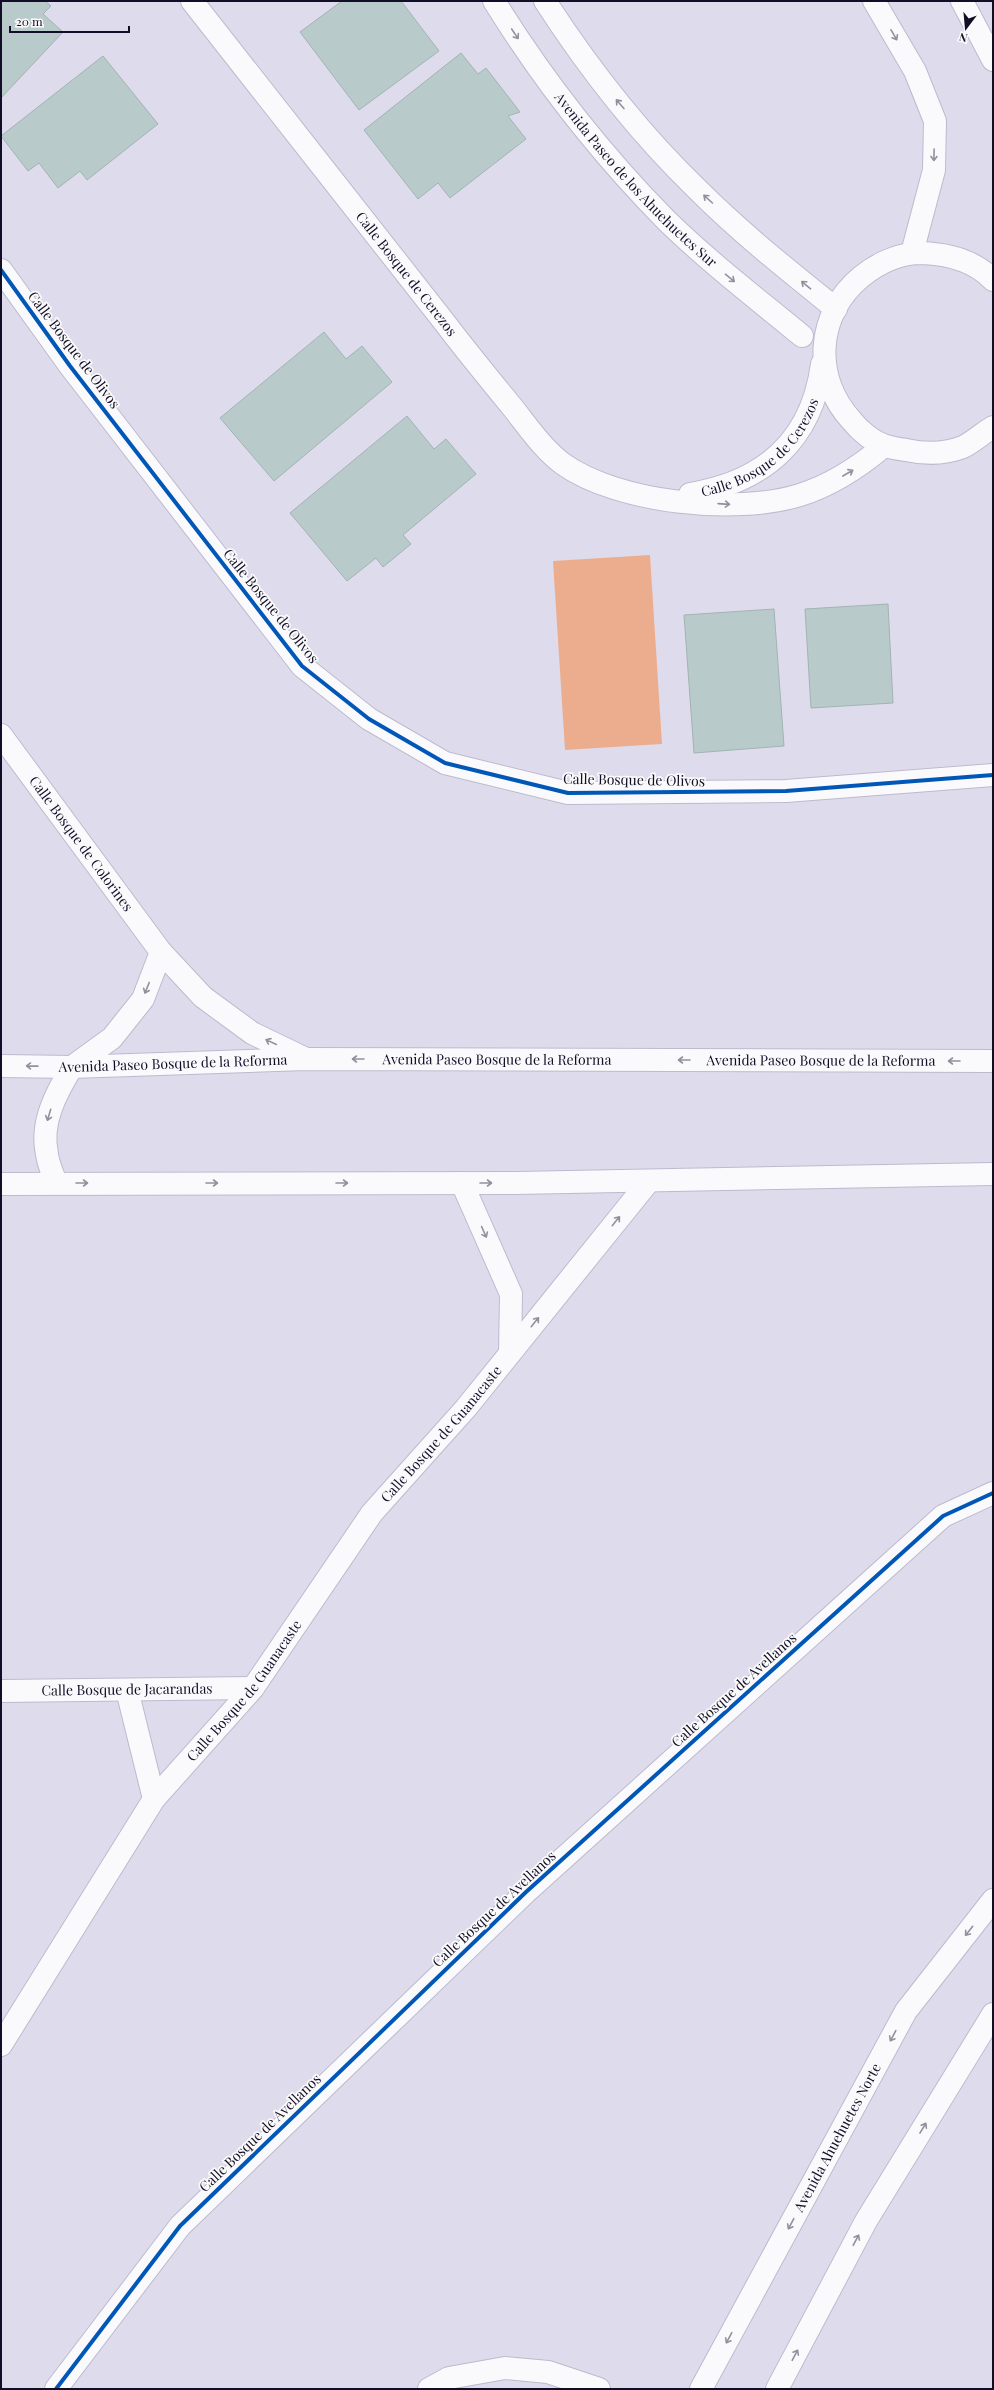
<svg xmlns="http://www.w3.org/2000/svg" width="994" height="2390" font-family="'Playfair Display',serif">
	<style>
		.green { fill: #ecad8e }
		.building { fill: #b9cacb; stroke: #a2b3b4 }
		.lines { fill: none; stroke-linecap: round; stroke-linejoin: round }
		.minor-casing { stroke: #bcbace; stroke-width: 24 }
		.tertiary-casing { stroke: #bcbace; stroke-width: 24 }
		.secondary-casing { stroke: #bcbace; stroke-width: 24 }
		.minor { stroke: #fafafc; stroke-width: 22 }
		.tertiary { stroke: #fafafc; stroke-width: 22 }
		.secondary { stroke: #fafafc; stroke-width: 22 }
		.cycleway-casing { stroke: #fafafa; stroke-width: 6 }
		.cycleway { stroke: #0057b8; stroke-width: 4 }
		.oneway { stroke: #92909c }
		.labels { text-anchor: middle; stroke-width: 3.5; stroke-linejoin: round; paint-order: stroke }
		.street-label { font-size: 14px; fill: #130e27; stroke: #fafafa }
	</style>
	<rect width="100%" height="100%" fill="#dedcec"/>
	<!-- green -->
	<polygon class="green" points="650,555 662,744 565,750 553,561"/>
	<!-- building -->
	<g class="building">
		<polygon points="1,1 45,1 51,6 43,14 63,32 1,98"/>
		<polygon points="342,1 401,1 439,51 359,110 300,32"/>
		<polygon points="461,53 478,74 486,68 520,112 508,116 526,139 450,198 438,183 418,199 364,130"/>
		<polygon points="103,56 158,124 87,180 80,171 58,188 39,163 28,171 1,136"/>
		<polygon points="324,332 346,359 362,346 392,382 274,481 220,418"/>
		<polygon points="407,416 434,449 446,439 476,474 403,535 411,544 383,567 376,558 347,581 290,513"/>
		<polygon points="888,604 893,703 811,708 805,609"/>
		<polygon points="774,609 784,746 694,753 684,615"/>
	</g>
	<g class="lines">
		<defs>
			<g id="minor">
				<path id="s1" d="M192,1C276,108 361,216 445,323C467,352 490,380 513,408C528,427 543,449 563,464C618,503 736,515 800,495C832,485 859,467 884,446"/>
				<polyline points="874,1 915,71 935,121 934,170 912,253"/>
				<polyline points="962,1 993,60"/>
				<polyline points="1,270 70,366 302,666 369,719 445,763 568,793 786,791 993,775"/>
				<path d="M993,280C975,261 947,254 922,253C900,253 878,263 861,277C816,314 812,378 852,421C860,431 873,442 886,446C892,448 899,449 906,450C924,454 945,454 963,447C973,442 983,433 993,427"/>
				<path id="s2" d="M690,494C764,482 812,440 822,364"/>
				<path id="s3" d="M1,735L161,952L203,997L252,1033L306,1059"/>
				<polyline points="72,1067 112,1038 143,999 161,952"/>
				<polyline points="462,1183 511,1294 510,1353"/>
				<polyline points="127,1690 154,1799"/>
				<path id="s4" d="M1,1691L253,1688"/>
				<path id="s5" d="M1,2045L154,1799L253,1688L372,1513L466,1408L649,1181"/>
				<polyline points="56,2389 180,2226 526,1892 943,1516 993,1493"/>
				<polyline points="429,2389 449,2378 505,2368 548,2372 599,2389"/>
			</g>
			<g id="tertiary">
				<path id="s6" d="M494,1C543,80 601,154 666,220C709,262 756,298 802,336"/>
				<path d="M545,1C589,69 640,134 698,190C741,233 789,271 836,309"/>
				<path id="s7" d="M701,2389L906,2011L993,1900"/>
				<polyline points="777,2389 866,2221 993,2014"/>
			</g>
			<g id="secondary">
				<path id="s8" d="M1,1066L72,1067L306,1059L993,1061"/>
				<path d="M56,1183C53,1174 48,1164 47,1154C40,1123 56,1093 72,1067"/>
				<polyline points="1,1184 516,1183 993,1174"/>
			</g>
		</defs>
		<!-- minor casing -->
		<use href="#minor" class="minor-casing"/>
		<!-- tertiary casing -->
		<use href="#tertiary" class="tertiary-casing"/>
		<!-- secondary casing -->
		<use href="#secondary" class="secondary-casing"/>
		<!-- minor -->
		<use href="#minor" class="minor"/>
		<!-- tertiary -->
		<use href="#tertiary" class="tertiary"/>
		<!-- secondary -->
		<use href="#secondary" class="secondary"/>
		<defs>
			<g id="cycleway">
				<polyline points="1,270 70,366 302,666 369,719 445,763 568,793 786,791 993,775"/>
				<polyline points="56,2389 180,2226 526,1892 943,1516 993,1493"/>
			</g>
		</defs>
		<!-- cycleway casing -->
		<use href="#cycleway" class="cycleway-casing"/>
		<!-- cycleway -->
		<use href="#cycleway" class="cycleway"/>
	</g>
	<!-- one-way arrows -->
	<defs><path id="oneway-shaft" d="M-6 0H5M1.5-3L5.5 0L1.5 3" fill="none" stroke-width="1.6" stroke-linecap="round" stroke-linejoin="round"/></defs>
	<g class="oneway">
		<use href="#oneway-shaft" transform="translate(515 34) rotate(56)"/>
		<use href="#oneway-shaft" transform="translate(894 35) rotate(60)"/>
		<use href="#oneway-shaft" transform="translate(620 104) rotate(-131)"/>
		<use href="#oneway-shaft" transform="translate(934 155) rotate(91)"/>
		<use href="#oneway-shaft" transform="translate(708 199) rotate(-138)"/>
		<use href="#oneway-shaft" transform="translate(730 278) rotate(39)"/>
		<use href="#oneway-shaft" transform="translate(806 285) rotate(-140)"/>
		<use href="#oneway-shaft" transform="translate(848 473) rotate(-30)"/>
		<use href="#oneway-shaft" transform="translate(724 504) rotate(4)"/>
		<use href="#oneway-shaft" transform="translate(147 988) rotate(112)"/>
		<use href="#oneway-shaft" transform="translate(271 1042) rotate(-155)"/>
		<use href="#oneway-shaft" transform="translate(358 1059) rotate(-180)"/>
		<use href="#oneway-shaft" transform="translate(684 1060) rotate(-180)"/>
		<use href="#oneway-shaft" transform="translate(954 1061) rotate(-180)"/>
		<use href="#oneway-shaft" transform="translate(32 1066) rotate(-179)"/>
		<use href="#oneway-shaft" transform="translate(49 1115) rotate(107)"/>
		<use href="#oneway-shaft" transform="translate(82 1183)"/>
		<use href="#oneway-shaft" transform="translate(212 1183)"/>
		<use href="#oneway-shaft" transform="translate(342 1183)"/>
		<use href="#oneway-shaft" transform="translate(486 1183)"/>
		<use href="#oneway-shaft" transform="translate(616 1221) rotate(-51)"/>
		<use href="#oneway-shaft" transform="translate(484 1232) rotate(66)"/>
		<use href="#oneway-shaft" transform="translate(535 1322) rotate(-51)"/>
		<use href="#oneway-shaft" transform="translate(969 1931) rotate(128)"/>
		<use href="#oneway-shaft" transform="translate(893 2036) rotate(118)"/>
		<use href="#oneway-shaft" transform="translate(923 2128) rotate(-59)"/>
		<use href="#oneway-shaft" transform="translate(791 2224) rotate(118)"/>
		<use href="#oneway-shaft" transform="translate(856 2240) rotate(-62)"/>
		<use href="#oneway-shaft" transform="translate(729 2338) rotate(118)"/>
		<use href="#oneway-shaft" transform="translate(795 2355) rotate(-62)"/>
	</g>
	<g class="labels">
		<!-- street labels -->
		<g class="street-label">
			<text dy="5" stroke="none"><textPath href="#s6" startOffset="229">Avenida Paseo de los Ahuehuetes Sur</textPath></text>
			<text dy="5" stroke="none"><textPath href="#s1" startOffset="347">Calle Bosque de Cerezos</textPath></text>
			<text transform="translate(74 350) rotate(53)" y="5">Calle Bosque de Olivos</text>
			<text dy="5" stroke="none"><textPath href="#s2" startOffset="88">Calle Bosque de Cerezos</textPath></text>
			<text transform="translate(271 606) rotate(51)" y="5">Calle Bosque de Olivos</text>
			<text transform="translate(634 780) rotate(1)" y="5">Calle Bosque de Olivos</text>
			<text dy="5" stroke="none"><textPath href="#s3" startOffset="135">Calle Bosque de Colorines</textPath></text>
			<text dy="5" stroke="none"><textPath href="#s8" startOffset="496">Avenida Paseo Bosque de la Reforma</textPath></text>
			<text dy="5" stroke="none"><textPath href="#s8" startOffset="820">Avenida Paseo Bosque de la Reforma</textPath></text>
			<text dy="5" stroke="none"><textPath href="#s8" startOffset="172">Avenida Paseo Bosque de la Reforma</textPath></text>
			<text dy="5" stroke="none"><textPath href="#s5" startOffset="755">Calle Bosque de Guanacaste</textPath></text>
			<text dy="5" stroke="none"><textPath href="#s4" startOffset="126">Calle Bosque de Jacarandas</textPath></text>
			<text dy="5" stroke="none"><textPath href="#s5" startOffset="431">Calle Bosque de Guanacaste</textPath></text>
			<text transform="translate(734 1690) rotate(-42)" y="5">Calle Bosque de Avellanos</text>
			<text transform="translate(494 1909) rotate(-43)" y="5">Calle Bosque de Avellanos</text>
			<text transform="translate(260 2133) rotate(-44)" y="5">Calle Bosque de Avellanos</text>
			<text dy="5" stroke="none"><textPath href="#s7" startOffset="286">Avenida Ahuehuetes Norte</textPath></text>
		</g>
	</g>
	<!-- border -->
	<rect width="994" height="2390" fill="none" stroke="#130e27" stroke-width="4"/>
	<!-- north arrow -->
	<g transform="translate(966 28) rotate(196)" stroke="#fafafa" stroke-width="3" paint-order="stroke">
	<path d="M0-3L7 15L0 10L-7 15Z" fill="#130e27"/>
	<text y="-6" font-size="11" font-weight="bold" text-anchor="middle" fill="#130e27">N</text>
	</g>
	<!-- scale -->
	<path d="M10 26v6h119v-6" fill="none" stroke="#130e27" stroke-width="2"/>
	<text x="16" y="26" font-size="12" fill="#130e27" stroke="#fafafa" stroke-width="3" paint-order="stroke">20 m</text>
</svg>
